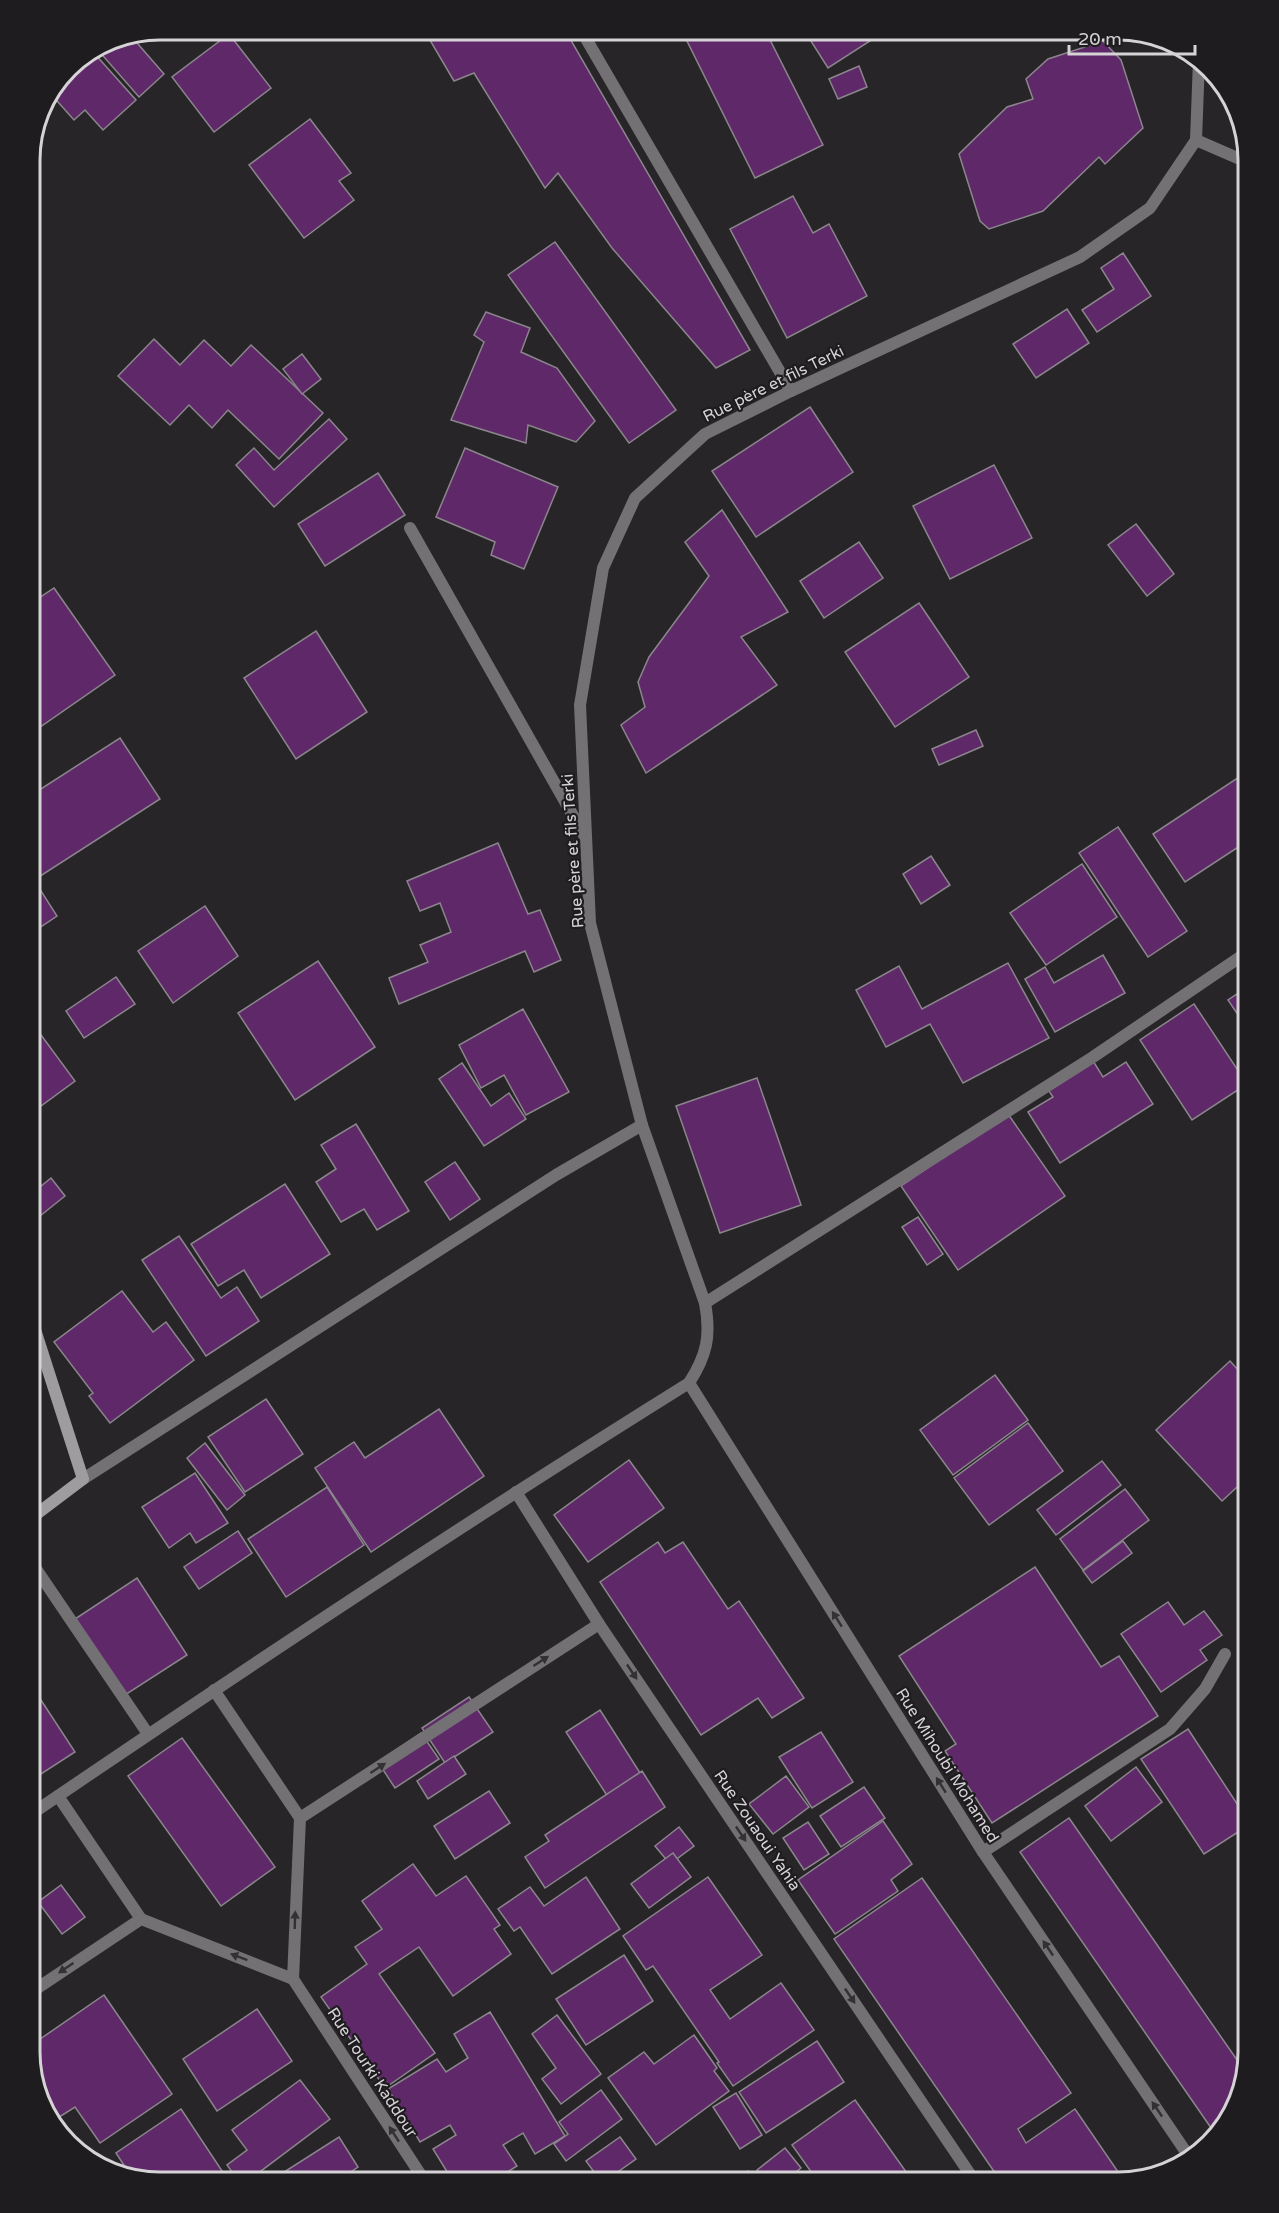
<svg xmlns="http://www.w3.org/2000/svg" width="1279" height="2213" font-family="'Varela Round',sans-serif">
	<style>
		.building { fill: #5e2869; stroke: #8a868b; stroke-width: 1.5 }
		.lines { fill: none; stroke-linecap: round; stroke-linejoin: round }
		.street { stroke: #737173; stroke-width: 12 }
		.secondary { stroke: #9f9c9f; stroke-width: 12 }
		.oneway { fill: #333134 }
		.labels { text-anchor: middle; stroke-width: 4.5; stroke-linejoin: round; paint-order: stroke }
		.street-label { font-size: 16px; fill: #d5d3d5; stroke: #1e1c1f }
		.rim { fill: none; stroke: #d5d3d5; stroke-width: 3 }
	</style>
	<rect width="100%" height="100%" fill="#282529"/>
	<!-- building -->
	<g class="building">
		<polygon points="424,30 565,30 750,350 716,368 612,248 558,173 545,188 474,73 454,81"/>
		<polygon points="699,30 765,30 823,145 755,178 685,37"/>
		<polygon points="804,30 887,30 828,68"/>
		<polygon points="229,34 271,88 214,132 172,77"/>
		<polygon points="131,36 164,74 139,97 97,49 111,40"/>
		<polygon points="1103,41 1121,60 1143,128 1105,164 1099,157 1043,211 989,229 980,221 959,154 1007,107 1033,99 1026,79 1048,59"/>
		<polygon points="94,53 136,100 103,130 85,110 74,120 50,93"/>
		<polygon points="859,66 867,87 838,99 829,79"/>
		<polygon points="43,103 50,112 39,120"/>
		<polygon points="310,119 351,173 339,181 354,200 304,238 249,165"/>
		<polygon points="793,196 813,233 829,224 867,296 787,338 730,229"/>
		<polygon points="555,242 676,410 629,443 508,275"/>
		<polygon points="1123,253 1151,296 1097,332 1082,310 1114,289 1101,268"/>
		<polygon points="1067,309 1089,343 1036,378 1013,344"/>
		<polygon points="486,312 530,328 521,352 557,368 595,421 576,442 528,425 526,443 451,420 484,342 474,335"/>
		<polygon points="154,339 180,365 204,340 231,366 251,345 323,413 279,459 228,410 212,428 189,405 170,425 118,376"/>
		<polygon points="302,354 321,379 302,394 283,369"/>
		<polygon points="810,407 853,472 756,537 712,471"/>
		<polygon points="329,419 347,439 274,507 236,465 254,448 274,470"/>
		<polygon points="465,448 558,487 524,569 491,555 495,542 436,517"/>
		<polygon points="994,465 1032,538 950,579 913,506"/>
		<polygon points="378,473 405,515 325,566 298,524"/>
		<polygon points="722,510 788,612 741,637 777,685 646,773 621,725 645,707 638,682 649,657 709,576 685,542"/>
		<polygon points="1136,524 1174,574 1147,596 1108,545"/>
		<polygon points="859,542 883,578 824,618 800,581"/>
		<polygon points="54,588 115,675 30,734 30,604"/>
		<polygon points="919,603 969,677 895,727 845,652"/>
		<polygon points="316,631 367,712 296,759 244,678"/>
		<polygon points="976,730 983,746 939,765 932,749"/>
		<polygon points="120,738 160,799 34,880 57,916 30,934 30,796"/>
		<polygon points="1239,777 1249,792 1249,840 1185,882 1153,834"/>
		<polygon points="1118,827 1187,931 1148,957 1079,853"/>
		<polygon points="498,843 528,914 540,910 561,960 534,972 525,951 399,1004 389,978 428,962 420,945 451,932 440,903 420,911 407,881"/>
		<polygon points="931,856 950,885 921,904 903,874"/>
		<polygon points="1082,864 1117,917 1046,965 1010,913"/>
		<polygon points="205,906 238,956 173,1003 138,951"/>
		<polygon points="1103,955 1125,993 1055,1032 1025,979 1045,967 1054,983"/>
		<polygon points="318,961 375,1047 295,1100 238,1013"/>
		<polygon points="1008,963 1049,1038 963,1083 930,1024 886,1047 856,990 899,966 922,1009"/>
		<polygon points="116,977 135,1004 84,1038 66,1011"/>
		<polygon points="1249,986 1249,1031 1228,1000"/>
		<polygon points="1194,1004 1247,1084 1192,1120 1140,1040"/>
		<polygon points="523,1009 569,1092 526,1115 504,1075 481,1088 459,1045"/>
		<polygon points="30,1020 75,1081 30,1114"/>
		<polygon points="1090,1056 1103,1077 1126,1062 1153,1104 1060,1163 1028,1112 1053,1097 1045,1085"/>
		<polygon points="462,1063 491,1106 509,1093 526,1119 484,1146 439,1079"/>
		<polygon points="757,1078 801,1205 720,1233 676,1106"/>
		<polygon points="1008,1114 1065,1196 958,1270 901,1186"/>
		<polygon points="356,1124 409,1211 377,1230 364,1209 341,1222 316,1182 336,1169 321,1145"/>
		<polygon points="455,1162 480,1199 450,1220 425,1182"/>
		<polygon points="51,1178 65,1196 30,1224 30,1195"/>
		<polygon points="285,1184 330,1254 261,1298 244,1270 218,1286 191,1244"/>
		<polygon points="918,1217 943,1254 927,1265 902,1227"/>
		<polygon points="179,1236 221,1298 237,1287 259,1321 206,1356 142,1260"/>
		<polygon points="122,1291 153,1332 166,1322 194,1360 110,1423 89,1396 93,1393 54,1342"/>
		<polygon points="1230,1361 1249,1382 1249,1476 1222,1501 1156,1430"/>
		<polygon points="995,1375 1028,1420 953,1475 920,1430"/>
		<polygon points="266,1399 303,1454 245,1492 208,1437"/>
		<polygon points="439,1409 484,1476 371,1552 315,1468 354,1442 365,1458"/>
		<polygon points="1028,1423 1063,1471 989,1525 954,1478"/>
		<polygon points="205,1443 245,1495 227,1510 187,1458"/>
		<polygon points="629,1460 664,1508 588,1562 554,1515"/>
		<polygon points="1102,1461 1121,1485 1056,1535 1037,1510"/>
		<polygon points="195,1473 228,1523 196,1543 190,1533 169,1548 142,1507"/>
		<polygon points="327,1487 364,1545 286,1597 248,1539"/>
		<polygon points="1125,1489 1149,1520 1083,1570 1060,1539"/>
		<polygon points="238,1531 252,1553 199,1589 184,1567"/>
		<polygon points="1123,1541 1132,1553 1092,1583 1083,1571"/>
		<polygon points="658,1542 665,1553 683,1542 728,1609 739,1601 804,1698 772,1718 758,1698 701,1735 600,1582"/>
		<polygon points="1035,1567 1101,1667 1119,1656 1158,1716 992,1823 945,1751 956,1744 899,1656"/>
		<polygon points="137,1578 187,1655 125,1695 75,1619"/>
		<polygon points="1168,1602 1184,1625 1204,1611 1222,1635 1200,1650 1207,1660 1161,1692 1121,1634"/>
		<polygon points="39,1697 75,1752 30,1781 30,1703"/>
		<polygon points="469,1697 493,1732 445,1763 422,1728"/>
		<polygon points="600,1710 642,1776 608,1797 566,1732"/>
		<polygon points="1188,1729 1249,1822 1249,1825 1204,1854 1141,1759"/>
		<polygon points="821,1732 853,1782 812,1808 779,1757"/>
		<polygon points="421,1733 439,1759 395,1788 378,1762"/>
		<polygon points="182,1738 275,1867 221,1906 128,1776"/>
		<polygon points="454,1756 466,1774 428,1799 417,1781"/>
		<polygon points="1136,1767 1162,1802 1111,1841 1085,1806"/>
		<polygon points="642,1771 665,1807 545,1888 525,1857 549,1841 545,1835"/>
		<polygon points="786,1776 809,1807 773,1834 749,1804"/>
		<polygon points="864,1787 885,1818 841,1847 820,1816"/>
		<polygon points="489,1791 510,1823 455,1859 434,1826"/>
		<polygon points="1069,1818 1244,2070 1227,2125 1216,2135 1020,1852"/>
		<polygon points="883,1821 912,1864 891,1880 898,1891 835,1934 798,1880"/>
		<polygon points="808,1822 829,1854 804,1870 783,1838"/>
		<polygon points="679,1827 694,1846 670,1864 655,1846"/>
		<polygon points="673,1853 691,1877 649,1908 631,1884"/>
		<polygon points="413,1864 436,1896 466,1876 500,1925 494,1929 511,1954 453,1996 419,1947 379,1974 435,2053 385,2088 321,1997 367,1964 355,1947 382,1929 362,1901"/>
		<polygon points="586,1877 620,1929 552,1974 520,1927 514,1931 498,1909 530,1887 544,1906"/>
		<polygon points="708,1877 762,1955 710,1990 730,2019 781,1983 814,2030 733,2086 717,2063 719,2062 653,1966 646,1970 623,1936"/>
		<polygon points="922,1878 1071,2093 1018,2129 1026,2143 1075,2109 1125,2182 1002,2183 834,1939"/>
		<polygon points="61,1885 85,1917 62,1934 38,1902"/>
		<polygon points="624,1955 653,2001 586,2045 556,1999"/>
		<polygon points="104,1995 172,2094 100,2143 75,2107 53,2121 43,2110 30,2046"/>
		<polygon points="257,2009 292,2061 217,2111 183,2059"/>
		<polygon points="490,2012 565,2136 535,2154 523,2133 503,2145 517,2166 490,2183 454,2183 433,2149 456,2135 450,2125 420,2142 388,2089 437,2059 446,2072 468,2058 454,2034"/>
		<polygon points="557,2015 601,2074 561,2104 542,2079 556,2068 532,2034"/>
		<polygon points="694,2035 717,2068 714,2071 729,2091 656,2145 608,2078 644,2052 654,2064"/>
		<polygon points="817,2041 844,2082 766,2133 739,2092"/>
		<polygon points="300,2080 330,2119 245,2183 240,2183 227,2165 247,2150 232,2130"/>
		<polygon points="601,2090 622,2119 566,2161 554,2144 568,2134 559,2122"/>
		<polygon points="736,2093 762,2135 740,2149 713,2107"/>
		<polygon points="855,2100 914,2183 819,2183 792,2145"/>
		<polygon points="181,2109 230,2183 152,2183 131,2176 116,2153"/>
		<polygon points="339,2137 358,2167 334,2183 287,2183 281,2174"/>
		<polygon points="620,2137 636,2159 602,2183 586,2161"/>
		<polygon points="785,2148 801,2168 782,2183 768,2183 757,2170"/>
		<polygon points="91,2156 97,2164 86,2159"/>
		<polygon points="748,2171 757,2183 732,2183"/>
		<polygon points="674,2177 678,2183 665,2183"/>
	</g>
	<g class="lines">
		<!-- street -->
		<g class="street">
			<polyline points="581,30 791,391"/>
			<polyline points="1196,140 1249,163"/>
			<polyline points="410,528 584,835"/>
			<polyline points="705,1303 1093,1057 1249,951"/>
			<polyline points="689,1383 983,1852 1190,2158"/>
			<polyline points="83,1479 556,1175 642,1125"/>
			<polyline points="516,1492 599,1624 976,2183"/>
			<polyline points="30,1560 148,1734"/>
			<polyline points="214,1690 300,1818"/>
			<polyline points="58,1796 141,1919"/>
			<path d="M30,1815C247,1667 466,1522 689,1383C707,1355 711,1336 705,1303L642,1125L590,923L580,705L603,568L635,498L705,434L791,391L1080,257L1150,208L1196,140L1199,60"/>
			<polyline points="983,1852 1170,1729 1205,1689 1225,1654"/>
			<polyline points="293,1979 300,1818 599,1624"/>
			<polyline points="293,1979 426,2183"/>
			<polyline points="30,1993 141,1919 293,1979"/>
		</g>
		<!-- secondary -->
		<polyline class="secondary" points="30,1519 83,1479 30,1314"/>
	</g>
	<!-- one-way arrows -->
	<defs><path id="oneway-solid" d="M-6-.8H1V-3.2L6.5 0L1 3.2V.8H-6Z" transform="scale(1.5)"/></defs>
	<g class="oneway">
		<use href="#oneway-solid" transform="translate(837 1619) rotate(-122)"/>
		<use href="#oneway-solid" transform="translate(541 1661) rotate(-33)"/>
		<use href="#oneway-solid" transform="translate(632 1672) rotate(56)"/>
		<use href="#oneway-solid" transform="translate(378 1768) rotate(-33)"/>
		<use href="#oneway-solid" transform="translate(941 1785) rotate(-122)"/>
		<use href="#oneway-solid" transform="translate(741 1834) rotate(56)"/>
		<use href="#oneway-solid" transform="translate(295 1920) rotate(-88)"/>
		<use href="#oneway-solid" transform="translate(1048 1948) rotate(-124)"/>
		<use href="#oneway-solid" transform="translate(239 1957) rotate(-159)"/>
		<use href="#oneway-solid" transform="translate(66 1968) rotate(146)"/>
		<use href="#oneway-solid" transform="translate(850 1996) rotate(56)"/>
		<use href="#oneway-solid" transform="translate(1157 2109) rotate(-124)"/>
		<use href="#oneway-solid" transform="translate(394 2134) rotate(-123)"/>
	</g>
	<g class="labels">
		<!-- street labels -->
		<g class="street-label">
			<text transform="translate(773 383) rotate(-26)" y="6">Rue père et fils Terki</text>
			<text transform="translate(572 851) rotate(-94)" y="6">Rue père et fils Terki</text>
			<text transform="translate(948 1765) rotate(58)" y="6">Rue Mihoubi Mohamed</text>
			<text transform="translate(758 1830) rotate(56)" y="6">Rue Zouaoui Yahia</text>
			<text transform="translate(373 2072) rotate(57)" y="6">Rue Tourki Kaddour</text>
		</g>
	</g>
	<!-- crop -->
	<path d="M0 0H1279V2213H0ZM160 40H1118A120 120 0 0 1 1238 160V2052A120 120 0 0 1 1118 2172H160A120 120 0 0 1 40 2052V160A120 120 0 0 1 160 40Z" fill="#1e1c1f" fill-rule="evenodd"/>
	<path class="rim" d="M160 40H1118A120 120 0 0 1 1238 160V2052A120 120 0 0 1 1118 2172H160A120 120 0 0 1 40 2052V160A120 120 0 0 1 160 40Z"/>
	<!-- scale -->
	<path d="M1069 45v9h126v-9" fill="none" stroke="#d5d3d5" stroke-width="3"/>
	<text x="1078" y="45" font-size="18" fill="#d5d3d5" stroke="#1e1c1f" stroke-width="4.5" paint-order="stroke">20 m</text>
</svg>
